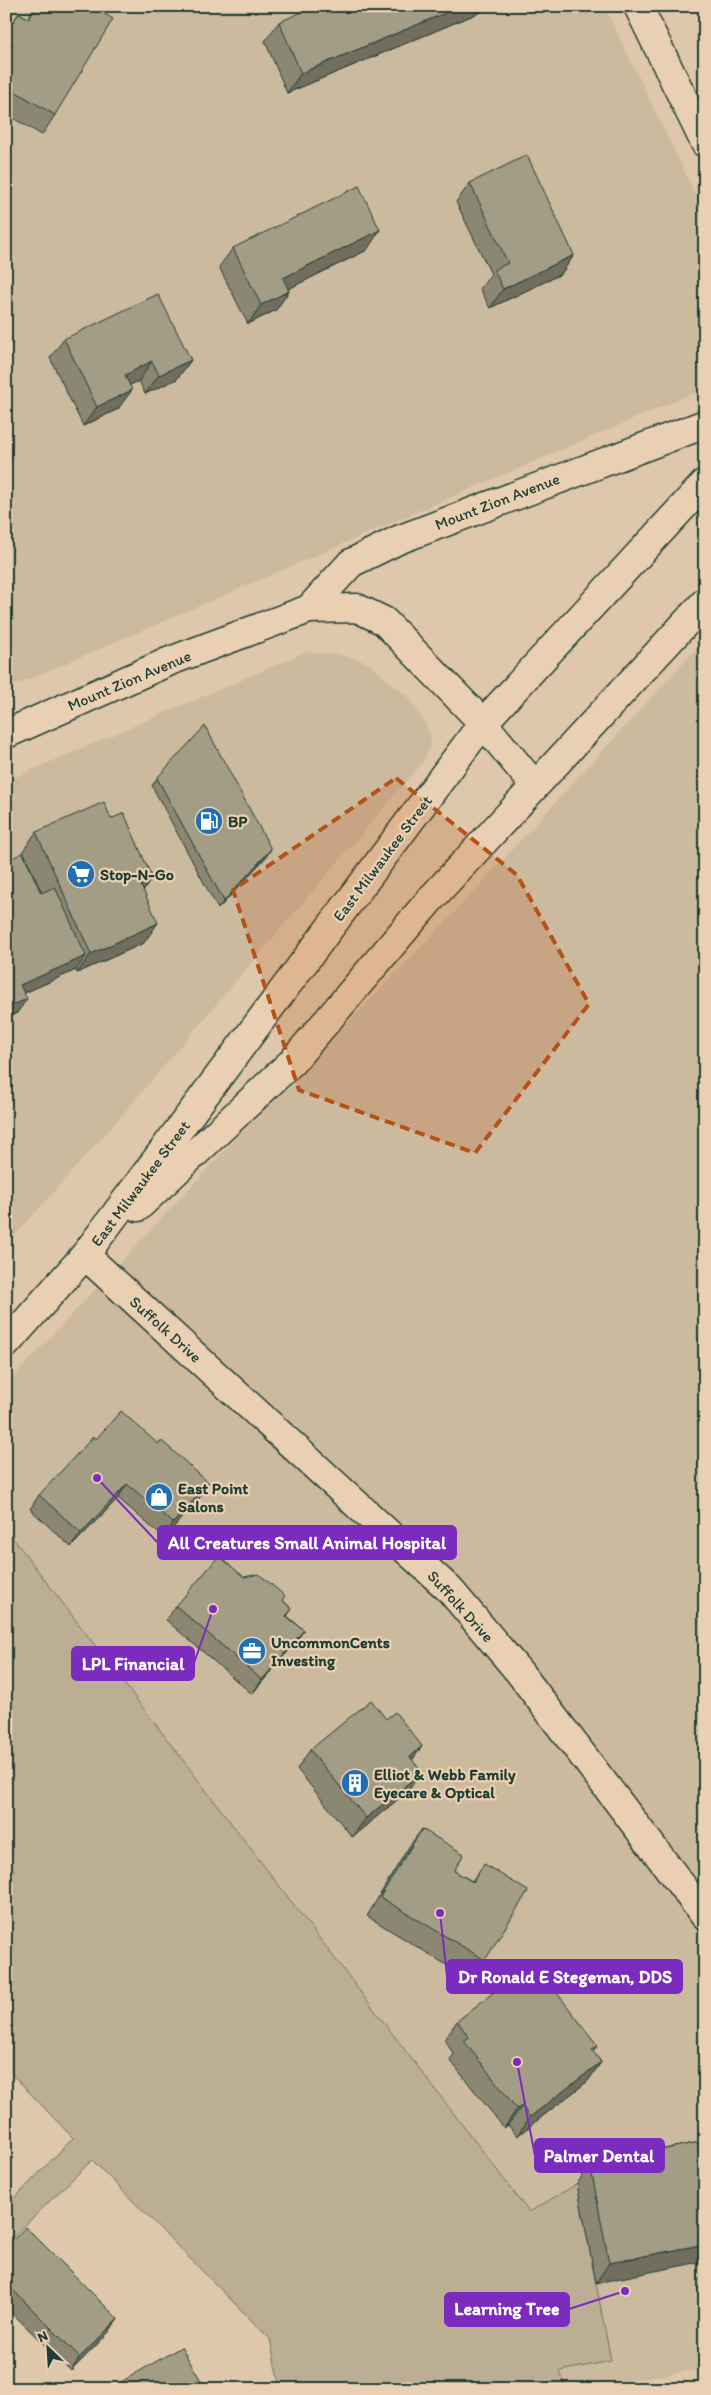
<svg xmlns="http://www.w3.org/2000/svg" width="711" height="2395" font-family="Itim,sans-serif">
	<style>
		.built { fill: #ccba9f }
		.green { fill: #bbae94; stroke: #6d7664 }
		.lines { fill: none; stroke-linecap: round; stroke-linejoin: round }
		.minor-casing { stroke: #1f3d34; stroke-width: 31 }
		.major-casing { stroke: #1f3d34; stroke-width: 31 }
		.minor { stroke: #ead0b2; stroke-width: 28 }
		.major { stroke: #ead0b2; stroke-width: 28 }
		.wall { fill: #8c8773; stroke: #1f3d34 }
		.shaded-wall { fill: #726e5e; stroke: #1f3d34 }
		.building { fill: #a39d86; stroke: #1f3d34 }
		.marked { fill: #b65216; fill-opacity: 0.2; stroke: #b65216; stroke-width: 4; stroke-dasharray: 10 6; stroke-linejoin: round }
		.labels { text-anchor: middle; stroke-width: 4.5; stroke-linejoin: round; paint-order: stroke }
		.street-label { font-size: 16px; fill: #1f3d34; stroke: #ead0b2 }
		.poi-label { font-size: 16px; font-weight: bold; fill: #1f3d34; stroke: #ead0b2; text-anchor: start }
		.leader { fill: none; stroke: #7b2cbf; stroke-width: 2 }
		.callout-dot { fill: #7b2cbf; stroke: #ead0b2; stroke-width: 2 }
		.callout { fill: #7b2cbf; stroke: #7b2cbf; stroke-width: 2 }
		.callout-label { font-size: 18px; text-anchor: middle; font-weight: bold; fill: #fff }
	</style>
	<rect width="100%" height="100%" fill="#dec7aa"/>
	<filter id="ink" filterUnits="userSpaceOnUse"><feTurbulence type="fractalNoise" baseFrequency=".02" numOctaves="2"/><feDisplacementMap in="SourceGraphic" scale="10" xChannelSelector="R" yChannelSelector="G"/><feConvolveMatrix kernelMatrix="1 2 1 2 8 2 1 2 1" color-interpolation-filters="sRGB"/></filter>
	<g filter="url(#ink)">
		<!-- built -->
		<g class="built">
			<polygon points="6,6 604,6 705,214 705,388 6,689"/>
			<polygon points="705,639 705,2369 566,2389 560,2371 529,2212 6,1529 6,1385 239,1135 453,914"/>
			<polygon points="306,652 339,654 368,663 409,698 421,716 430,734 431,746 422,763 111,1128 6,1245 6,781"/>
		</g>
		<!-- green -->
		<polygon class="green" points="6,1529 529,2212 577,2184 611,2361 560,2371 566,2389 280,2389 270,2339 92,2160 6,2244 6,2207 73,2138 6,2068"/>
		<g class="lines">
			<defs>
				<g id="minor">
					<polyline points="483,723 535,786"/>
					<polyline points="85,1255 450,1590 520,1673 705,1916"/>
				</g>
				<g id="major">
					<polyline points="638,6 705,143"/>
					<polyline points="309,609 351,563 398,540 705,424"/>
					<polyline points="6,734 170,661 309,609 357,608 384,621 483,723"/>
					<polyline points="138,1207 292,1062 429,901 705,602"/>
					<polyline points="6,1344 85,1255 483,723 705,483"/>
				</g>
			</defs>
			<!-- minor casing -->
			<use href="#minor" class="minor-casing"/>
			<!-- major casing -->
			<use href="#major" class="major-casing"/>
			<!-- minor -->
			<use href="#minor" class="minor"/>
			<!-- major -->
			<use href="#major" class="major"/>
		</g>
		<!-- wall -->
		<g class="wall">
			<polygon points="35,6 92,6 55,115 42,135 6,114 6,31 19,13 28,18"/>
			<polygon points="495,6 287,93 265,41 279,22"/>
			<polygon points="470,183 574,255 561,274 490,308 480,289 491,274 456,202"/>
			<polygon points="233,248 367,250 288,289 289,291 276,310 248,324 219,267"/>
			<polygon points="64,339 191,360 177,379 145,394 139,381 129,385 118,409 83,426 50,358"/>
			<polygon points="157,778 266,857 218,909 152,786"/>
			<polygon points="111,819 152,878 143,891 144,943 77,973 76,970 24,993 17,1013 6,1018 6,861 41,893 42,893 23,851 36,832"/>
			<polygon points="96,1439 158,1444 209,1483 200,1497 164,1538 118,1498 71,1547 30,1509 39,1495"/>
			<polygon points="244,1577 282,1600 292,1609 287,1616 304,1630 294,1644 252,1694 166,1620 176,1606"/>
			<polygon points="386,1719 422,1746 412,1760 408,1791 352,1837 297,1769 310,1750"/>
			<polygon points="422,1829 454,1871 472,1881 484,1864 485,1960 471,1980 367,1916 408,1848"/>
			<polygon points="457,2021 598,2046 593,2052 601,2062 588,2081 517,2136 508,2125 504,2128 450,2060 454,2054 444,2040"/>
			<polygon points="705,2141 596,2283 577,2184 590,2164"/>
			<polygon points="6,2247 118,2319 108,2333 71,2371 6,2307"/>
		</g>
		<!-- shaded-wall -->
		<g class="shaded-wall">
			<polygon points="462,6 495,6 287,93 301,73"/>
			<polygon points="380,230 367,250 270,298 283,278"/>
			<polygon points="574,255 561,274 490,308 503,289"/>
			<polygon points="289,291 276,310 248,324 261,305"/>
			<polygon points="191,360 177,379 145,394 159,375"/>
			<polygon points="152,361 139,381 111,394 125,375"/>
			<polygon points="132,390 118,409 83,426 97,407"/>
			<polygon points="12,456 6,465 6,459"/>
			<polygon points="271,849 266,857 218,909 224,901"/>
			<polygon points="152,878 139,897 140,883"/>
			<polygon points="158,923 144,943 77,973 91,954"/>
			<polygon points="86,956 76,970 11,999 20,985"/>
			<polygon points="27,999 17,1013 6,1018 6,1008"/>
			<polygon points="209,1483 200,1497 164,1538 173,1523"/>
			<polygon points="127,1484 118,1498 71,1547 81,1533"/>
			<polygon points="304,1630 294,1644 252,1694 262,1680"/>
			<polygon points="422,1746 409,1765 410,1757"/>
			<polygon points="422,1772 408,1791 352,1837 366,1818"/>
			<polygon points="601,2062 588,2081 517,2136 530,2117"/>
			<polygon points="522,2106 508,2125 504,2128 517,2109"/>
			<polygon points="705,2244 705,2261 596,2283 609,2263"/>
			<polygon points="118,2319 108,2333 71,2371 80,2357"/>
		</g>
		<!-- building -->
		<g class="building">
			<polygon points="37,6 92,6 113,19 55,115 6,86 6,55 13,44 6,39 6,33 19,13 29,19"/>
			<polygon points="316,6 462,6 301,73 279,22"/>
			<polygon points="527,155 574,255 503,289 494,270 508,263 470,183"/>
			<polygon points="359,186 380,230 283,278 289,291 261,305 233,248"/>
			<polygon points="158,294 191,360 159,375 152,361 125,375 132,390 97,407 64,339"/>
			<polygon points="6,443 12,456 6,459"/>
			<polygon points="205,726 271,849 224,901 157,778"/>
			<polygon points="104,802 111,819 124,813 152,878 140,883 158,923 91,954 36,832"/>
			<polygon points="23,853 41,893 55,887 86,956 20,985 27,999 6,1008 6,861"/>
			<polygon points="121,1411 158,1444 160,1441 163,1442 209,1483 173,1523 127,1484 81,1533 39,1495 93,1437 96,1439"/>
			<polygon points="219,1556 244,1577 259,1574 285,1596 282,1600 292,1609 286,1616 304,1630 262,1680 176,1606"/>
			<polygon points="371,1700 386,1719 395,1712 422,1746 410,1757 422,1772 366,1818 310,1750"/>
			<polygon points="422,1829 464,1854 454,1871 473,1882 484,1864 528,1891 485,1960 380,1897"/>
			<polygon points="526,1967 539,1984 546,1979 598,2046 592,2050 601,2062 530,2117 522,2106 517,2109 464,2041 469,2037 457,2021"/>
			<polygon points="705,2141 705,2244 609,2263 590,2164"/>
			<polygon points="26,2227 118,2319 80,2357 6,2283 6,2247"/>
			<polygon points="181,2347 206,2389 109,2389"/>
		</g>
	</g>
	<!-- marked area -->
	<path class="marked" d="M396,778L517,875L589,1004L475,1153L299,1090L233,890Z"/>
	<!-- icons -->
	<defs>
		<symbol id="fuel-disc" viewBox="-11 -11 22 22"><circle r="9.5" fill="#1f6fb2" stroke="#ead0b2"/><path d="M-5.5-6h7V0h2V4h1.3V-2.5L3-4.5l.8-.8L6-3V5H2.5V1h-1V6h-7ZM-4.2-4.7v3.2H.2V-4.7Z" fill="#fff"/></symbol>
		<symbol id="supermarket-disc" viewBox="-11 -11 22 22"><circle r="9.5" fill="#1f6fb2" stroke="#ead0b2"/><path d="M-6-5.5h2.5l.6 2H6L4.5 2H-2.5L-4.4-4H-6ZM-1.5 3.2a1.3 1.3 0 1 0 .1 0ZM3 3.2a1.3 1.3 0 1 0 .1 0Z" fill="#fff"/></symbol>
		<symbol id="shop-disc" viewBox="-11 -11 22 22"><circle r="9.5" fill="#1f6fb2" stroke="#ead0b2"/><path d="M-5-2.5h2.3a2.7 3.5 0 0 1 5.4 0H5L5.5 6h-11ZM-1.5-2.5h3a1.5 2.3 0 0 0-3 0Z" fill="#fff"/></symbol>
		<symbol id="office-disc" viewBox="-11 -11 22 22"><circle r="9.5" fill="#1f6fb2" stroke="#ead0b2"/><path d="M-6-3h4V-5.5h4V-3h4V5H-6ZM-1-4.5V-3h2v-1.5ZM-6 0V1H6V0Z" fill="#fff"/></symbol>
		<symbol id="building-disc" viewBox="-11 -11 22 22"><circle r="9.5" fill="#1f6fb2" stroke="#ead0b2"/><path d="M-4-6H4V6H1V3H-1V6H-4ZM-2.5-4.3h1.7v1.8h-1.7ZM.8-4.3h1.7v1.8H.8ZM-2.5-1h1.7V.8h-1.7ZM.8-1h1.7V.8H.8Z" fill="#fff"/></symbol>
	</defs>
	<g fill-rule="evenodd">
		<use href="#fuel-disc" x="193" y="805" width="32" height="32"/>
		<use href="#supermarket-disc" x="65" y="858" width="32" height="32"/>
		<use href="#shop-disc" x="143" y="1481" width="32" height="32"/>
		<use href="#office-disc" x="236" y="1635" width="32" height="32"/>
		<use href="#building-disc" x="339" y="1767" width="32" height="32"/>
	</g>
	<g class="labels">
		<!-- street labels -->
		<g class="street-label">
			<text transform="translate(497 501) rotate(-21)" y="6">Mount Zion Avenue</text>
			<text transform="translate(129 680) rotate(-23)" y="6">Mount Zion Avenue</text>
			<text transform="translate(382 858) rotate(-53)" y="6">East Milwaukee Street</text>
			<text transform="translate(140 1183) rotate(-53)" y="6">East Milwaukee Street</text>
			<text transform="translate(166 1329) rotate(42)" y="6">Suffolk Drive</text>
			<text transform="translate(461 1606) rotate(48)" y="6">Suffolk Drive</text>
		</g>
		<!-- poi labels -->
		<g class="poi-label">
			<text x="228" y="827">BP</text>
			<text x="100" y="880">Stop-N-Go</text>
			<text x="178" y="1494">East Point<tspan x="178" dy="18">Salons</tspan></text>
			<text x="271" y="1648">UncommonCents<tspan x="271" dy="18">Investing</tspan></text>
			<text x="374" y="1780">Elliot &amp; Webb Family<tspan x="374" dy="18">Eyecare &amp; Optical</tspan></text>
		</g>
	</g>
	<!-- callouts -->
	<path class="leader" d="M97 1478L158 1543M213 1609L194 1663M440 1913L447 1976M517 2062L535 2156M625 2291L569 2309"/>
	<g class="callout-dot">
		<circle cx="97" cy="1478" r="5"/>
		<circle cx="213" cy="1609" r="5"/>
		<circle cx="440" cy="1913" r="5"/>
		<circle cx="517" cy="2062" r="5"/>
		<circle cx="625" cy="2291" r="5"/>
	</g>
	<g class="callout">
		<rect x="158" y="1526" width="298" height="33" rx="5"/>
		<rect x="72" y="1647" width="122" height="33" rx="5"/>
		<rect x="447" y="1960" width="235" height="33" rx="5"/>
		<rect x="535" y="2139" width="129" height="33" rx="5"/>
		<rect x="445" y="2293" width="124" height="33" rx="5"/>
	</g>
	<g class="callout-label">
		<text x="307" y="1549">All Creatures Small Animal Hospital</text>
		<text x="133" y="1670">LPL Financial</text>
		<text x="565" y="1983">Dr Ronald E Stegeman, DDS</text>
		<text x="599" y="2162">Palmer Dental</text>
		<text x="507" y="2315">Learning Tree</text>
	</g>
	<!-- margin -->
	<rect width="711" height="2395" fill="none" stroke="#ead0b2" stroke-width="25"/>
	<rect x="12" y="12" width="686" height="2370" fill="none" stroke="#1f3d34" stroke-width="2" filter="url(#ink)"/>
	<!-- north arrow -->
	<g transform="translate(48 2348) rotate(335)" stroke="#ead0b2" stroke-width="4" paint-order="stroke">
	<path d="M0-4L9 19L0 12L-9 19Z" fill="#1f3d34"/>
	<text y="-8" font-size="14" font-weight="bold" text-anchor="middle" fill="#1f3d34">N</text>
	</g>
</svg>
